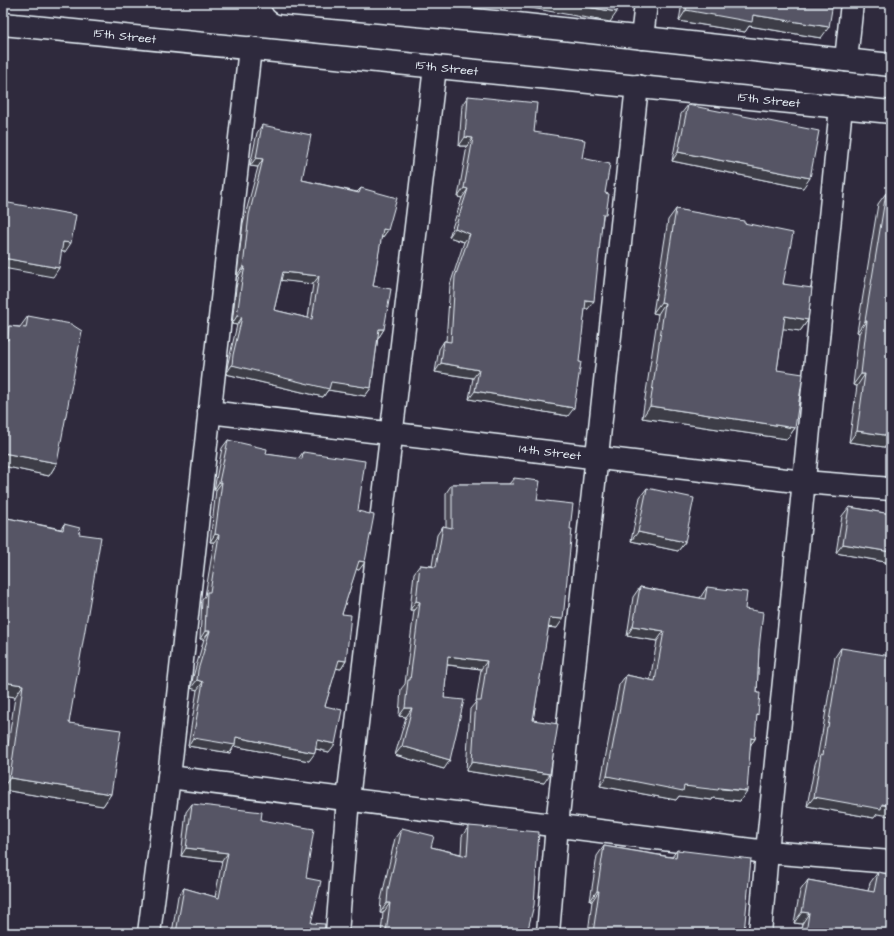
<svg xmlns="http://www.w3.org/2000/svg" width="894" height="936" font-family="'Architects Daughter',sans-serif">
	<style>
		.lines { fill: none; stroke-linecap: round; stroke-linejoin: round }
		.minor-casing { stroke: #e8f1f8; stroke-width: 25 }
		.minor { stroke: #2f2a3d; stroke-width: 22 }
		.wall { fill: #4b4957; stroke: #e8f1f8; fill-rule: evenodd }
		.shaded-wall { fill: #3d3c47; stroke: #e8f1f8 }
		.building { fill: #575565; stroke: #e8f1f8; fill-rule: evenodd }
		.labels { text-anchor: middle; stroke-width: 3.5; stroke-linejoin: round; paint-order: stroke }
		.street-label { font-size: 12px; fill: #e8f1f8; stroke: #2f2a3d }
	</style>
	<rect width="100%" height="100%" fill="#2f2a3d"/>
	<filter id="ink" filterUnits="userSpaceOnUse"><feTurbulence type="fractalNoise" baseFrequency=".025" numOctaves="2"/><feDisplacementMap in="SourceGraphic" scale="8" xChannelSelector="R" yChannelSelector="G"/><feConvolveMatrix kernelMatrix="1 2 1 2 8 2 1 2 1" color-interpolation-filters="sRGB"/></filter>
	<g filter="url(#ink)">
		<g class="lines">
			<defs>
				<g id="minor">
					<polyline points="282,3 517,24 891,65"/>
					<polyline points="3,24 891,112"/>
					<polyline points="642,38 646,3"/>
					<polyline points="846,60 852,3"/>
					<polyline points="209,412 804,482 891,489"/>
					<polyline points="169,777 767,852 891,862"/>
					<polyline points="149,933 169,777 250,48"/>
					<polyline points="337,933 348,799 435,67"/>
					<polyline points="548,933 557,825 637,86"/>
					<polyline points="760,933 767,852 841,107"/>
				</g>
			</defs>
			<!-- minor casing -->
			<use href="#minor" class="minor-casing"/>
			<!-- minor -->
			<use href="#minor" class="minor"/>
		</g>
		<!-- wall -->
		<g class="wall">
			<polygon points="682,3 833,3 821,38 749,26 745,32 679,21"/>
			<polygon points="468,96 582,158 605,193 603,218 588,309 585,309 568,416 469,399 473,378 435,372 439,349 444,341 446,341 450,285 464,242 449,237 462,198 458,197 467,146 459,146 462,105"/>
			<polygon points="688,105 803,188 672,161 681,114"/>
			<path d="M262,125L302,180L357,192L361,188L388,230L382,238H381L373,286L384,329L379,337H378L371,388L365,396L328,390L323,397L226,374L228,363L237,325L232,324L236,288L239,275H237L243,223L258,167L250,166L257,133ZM281,280L313,284L308,318L274,310Z"/>
			<polygon points="886,193 891,194 891,448 849,442 857,386 853,385 859,333 857,332 878,204"/>
			<polygon points="676,209 744,223 808,320 800,331 783,328 777,370 795,428 787,439 642,418 658,314 653,313 668,220"/>
			<polygon points="28,316 57,463 49,476 3,466 3,335 9,326 20,327"/>
			<polygon points="228,440 266,454 298,459 303,452 358,511 359,570 356,569 342,614 346,661 341,669 336,668 325,706 329,752 316,749 309,761 234,746 230,753 188,746 197,690 191,688 193,677 204,639 200,639 202,600 205,596 214,542 210,542 216,490 214,490 222,448"/>
			<polygon points="514,478 537,500 557,628 548,627 533,720 544,783 466,771 470,709 476,702 481,669 447,665 444,698 444,769 395,755 406,717 399,716 401,689 405,684 414,610 410,610 414,573 420,565 432,566 437,535 443,526 446,527 446,493 452,484 509,484"/>
			<polygon points="647,488 685,542 678,551 631,541 640,497"/>
			<polygon points="849,507 891,514 891,563 836,553 842,516"/>
			<polygon points="3,517 61,529 64,524 79,534 69,723 111,794 103,806 3,790 3,779 15,697 3,695"/>
			<polygon points="640,587 700,598 707,587 745,609 759,649 756,717 755,739 751,744 740,801 713,798 712,800 679,796 676,800 600,786 619,685 626,675 650,680 657,641 627,636 633,597"/>
			<polygon points="841,648 877,814 874,818 807,806 815,764 817,759 821,736 822,734 835,657"/>
			<polygon points="192,804 261,820 306,878 311,923 324,933 172,933 178,896 184,888 215,897 222,861 181,856 186,812"/>
			<polygon points="469,826 527,933 381,933 383,913 380,913 381,900 395,838 402,828 431,847 461,854 462,836"/>
			<polygon points="604,846 672,857 677,850 744,933 588,933 592,901 590,901 597,856"/>
			<polygon points="878,872 891,933 800,933 802,924 794,923 800,891 808,880 868,891 870,883"/>
		</g>
		<!-- shaded-wall -->
		<g class="shaded-wall">
			<polygon points="503,3 563,3 617,12 610,22"/>
			<polygon points="686,10 753,15 829,27 821,38 749,26 745,32 679,21"/>
			<polygon points="465,137 473,138 467,146 459,146"/>
			<polygon points="678,152 810,178 803,188 672,161"/>
			<polygon points="256,158 263,159 258,167 250,166"/>
			<polygon points="464,188 468,189 462,198 458,197"/>
			<polygon points="455,228 470,234 464,242 449,237"/>
			<polygon points="383,229 388,230 382,238 377,237"/>
			<polygon points="63,242 71,243 65,252 57,251"/>
			<polygon points="3,258 59,268 53,277 3,268"/>
			<polygon points="243,267 245,267 239,275 237,275"/>
			<polygon points="283,272 319,276 313,284 278,280"/>
			<polygon points="586,300 594,301 588,309 580,308"/>
			<polygon points="661,302 665,303 658,314 653,313"/>
			<polygon points="237,316 242,317 237,325 232,324"/>
			<polygon points="785,316 808,320 800,331 777,328"/>
			<polygon points="865,321 867,321 859,333 857,332"/>
			<polygon points="379,329 384,329 379,337 374,337"/>
			<polygon points="441,363 479,370 473,378 435,372"/>
			<polygon points="232,365 371,388 365,396 328,390 323,397 226,374"/>
			<polygon points="861,374 865,374 857,386 853,385"/>
			<polygon points="475,391 574,408 568,416 469,399"/>
			<polygon points="650,406 795,428 787,439 642,418"/>
			<polygon points="857,431 891,436 891,448 849,442"/>
			<polygon points="3,453 57,463 49,476 3,466"/>
			<polygon points="219,482 222,482 216,490 214,490"/>
			<polygon points="638,532 685,542 678,551 631,541"/>
			<polygon points="215,534 219,535 214,542 210,542"/>
			<polygon points="843,544 891,552 891,563 836,553"/>
			<polygon points="359,561 365,562 359,570 354,569"/>
			<polygon points="416,601 420,602 414,610 410,610"/>
			<polygon points="550,618 563,619 557,628 544,627"/>
			<polygon points="633,626 664,631 657,641 627,636"/>
			<polygon points="205,631 210,631 204,639 200,639"/>
			<polygon points="448,656 487,661 481,669 441,664"/>
			<polygon points="339,660 346,661 341,669 333,668"/>
			<polygon points="197,680 203,682 197,690 191,688"/>
			<polygon points="3,682 23,685 15,697 3,695"/>
			<polygon points="405,708 412,708 406,717 399,716"/>
			<polygon points="236,737 315,753 309,761 234,746 230,753 188,746 193,738"/>
			<polygon points="751,738 755,739 748,748"/>
			<polygon points="317,740 335,744 329,752 312,748"/>
			<polygon points="402,746 450,760 444,769 395,755"/>
			<polygon points="472,762 550,774 544,783 466,771"/>
			<polygon points="607,776 684,786 747,791 740,801 713,798 712,800 679,796 676,800 600,786"/>
			<polygon points="10,778 111,794 103,806 3,790 3,787"/>
			<polygon points="814,797 891,806 891,816 877,814 874,818 807,806"/>
			<polygon points="186,848 228,853 222,861 181,856"/>
			<polygon points="597,891 599,891 592,901 590,901"/>
			<polygon points="387,903 390,903 383,913 380,913"/>
			<polygon points="802,912 809,913 802,924 794,923"/>
		</g>
		<!-- building -->
		<g class="building">
			<polygon points="563,3 618,3 617,12"/>
			<polygon points="687,3 833,3 829,27 753,15 752,22 686,10"/>
			<polygon points="468,96 537,103 534,132 585,140 582,158 610,164 605,193 609,194 606,214 603,214 594,301 586,300 579,362 581,362 574,408 475,391 479,370 441,363 444,341 451,342 455,277 470,234 455,228 468,189 464,188 473,138 465,137"/>
			<polygon points="688,105 819,131 810,178 678,152"/>
			<path d="M262,125L311,135L302,180L359,193L361,188L397,198L388,230L383,229L373,286L391,289L384,329H379L371,388L331,382L329,389L232,365L233,355L242,317L237,316L242,280L245,267H243L249,215L263,159L256,158ZM283,272L319,276L312,319L274,310Z"/>
			<polygon points="886,193 891,194 891,436 857,431 865,374 861,374 867,321 865,321"/>
			<polygon points="3,202 76,215 71,243 63,242 59,268 3,258"/>
			<polygon points="676,209 744,221 744,223 793,233 783,284 812,288 808,320 785,316 777,370 803,374 795,428 650,406 665,303 661,302"/>
			<polygon points="28,316 71,324 82,331 57,463 3,453 3,339 8,340 9,326 26,328"/>
			<polygon points="228,440 267,449 266,454 302,459 303,452 365,461 358,511 374,515 365,562 359,561 342,614 351,615 346,661 339,660 325,706 342,710 335,744 317,740 315,753 236,737 235,745 193,738 203,682 197,680 198,670 210,631 205,631 207,592 210,592 219,535 215,534 222,482 219,482"/>
			<polygon points="514,478 540,481 537,500 573,504 570,529 572,529 563,619 550,618 533,720 558,724 550,774 472,762 476,701 481,701 487,661 448,656 444,698 464,700 450,760 402,746 412,708 405,708 408,680 410,680 420,602 416,601 420,565 436,567 443,526 452,528 452,484 513,484"/>
			<polygon points="647,488 694,498 685,542 638,532"/>
			<polygon points="849,507 891,514 891,552 843,544"/>
			<polygon points="3,517 63,530 64,524 80,528 79,534 101,537 69,723 121,730 111,794 10,778 23,685 3,682"/>
			<polygon points="640,587 705,599 707,587 747,592 745,609 763,612 759,649 757,693 760,693 758,715 757,714 755,739 751,738 747,791 719,788 718,790 684,786 683,791 607,776 626,675 655,681 664,631 633,626"/>
			<polygon points="841,648 891,656 891,806 882,804 881,809 814,797 821,754 823,755 827,727 828,727"/>
			<polygon points="192,804 262,812 261,820 314,829 306,878 321,881 311,923 325,924 324,933 176,933 184,888 219,898 228,853 186,848"/>
			<polygon points="469,826 539,832 534,905 527,933 386,933 390,903 387,903 388,890 402,828 434,836 431,847 467,856"/>
			<polygon points="604,846 676,858 677,850 751,859 744,933 593,933 599,891 597,891"/>
			<polygon points="878,872 891,875 891,933 806,933 809,913 802,912 808,880 874,892"/>
		</g>
	</g>
	<g class="labels">
		<!-- street labels -->
		<g class="street-label">
			<text transform="translate(125 36) rotate(6)" y="4">15th Street</text>
			<text transform="translate(447 68) rotate(6)" y="4">15th Street</text>
			<text transform="translate(769 100) rotate(6)" y="4">15th Street</text>
			<text transform="translate(550 452) rotate(7)" y="4">14th Street</text>
		</g>
	</g>
	<!-- margin -->
	<rect width="894" height="936" fill="none" stroke="#2f2a3d" stroke-width="16"/>
	<rect x="8" y="8" width="878" height="920" fill="none" stroke="#e8f1f8" stroke-width="1.5" filter="url(#ink)"/>
</svg>
